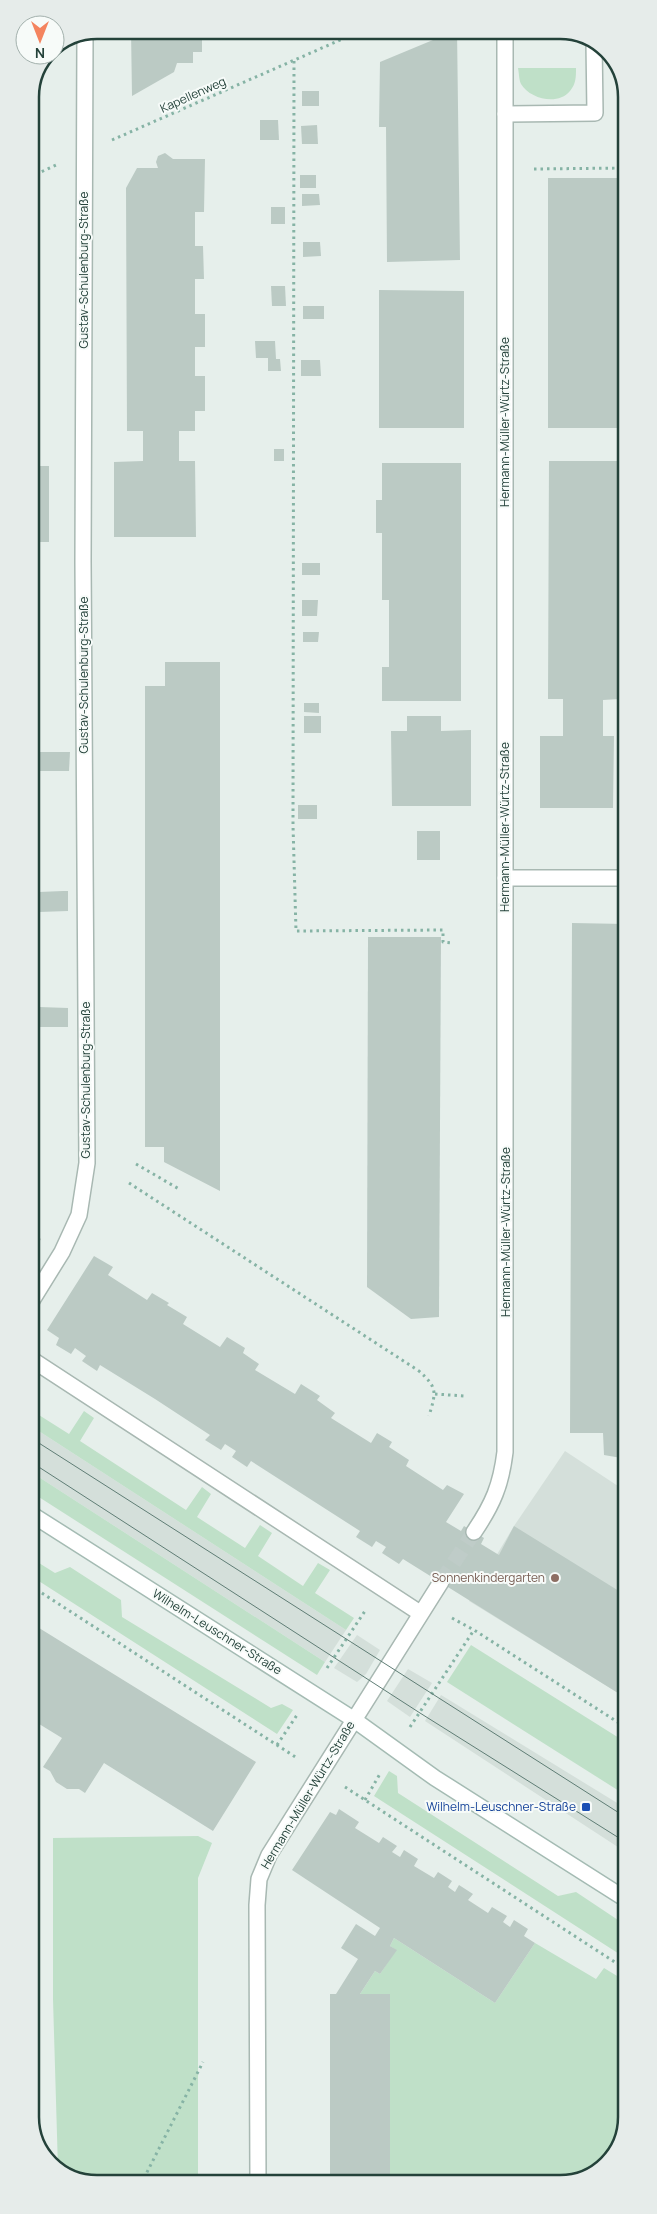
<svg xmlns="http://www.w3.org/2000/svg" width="657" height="2214" font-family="Manrope,sans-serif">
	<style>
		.built { fill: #d4dfda }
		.green { fill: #bfe0c8 }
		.building { fill: #bbcac4 }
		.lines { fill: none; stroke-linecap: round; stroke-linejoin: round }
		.street-tunnel { stroke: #bfccc8; stroke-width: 15; stroke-dasharray: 15 8; stroke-linecap: butt }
		.street-casing { stroke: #a8b8b2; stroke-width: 18 }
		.secondary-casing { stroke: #a4bbb3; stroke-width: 18 }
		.path { stroke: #86b3a5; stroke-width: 3; stroke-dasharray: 2.5 4; stroke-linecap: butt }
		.street { stroke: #fff; stroke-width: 15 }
		.secondary { stroke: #fff; stroke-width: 15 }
		.tram { stroke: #5f7d75; stroke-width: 1 }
		.education-dot { fill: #8d6e63; stroke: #f7fbf9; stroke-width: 2 }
		.transit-dot { fill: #1a4fb4; stroke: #f7fbf9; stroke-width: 2 }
		.labels { text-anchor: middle; stroke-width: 4; stroke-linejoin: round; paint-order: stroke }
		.street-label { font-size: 12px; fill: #24423a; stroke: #f7fbf9 }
		.education-label { font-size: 12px; fill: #785e54; stroke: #f7fbf9; text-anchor: end }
		.transit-label { font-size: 12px; fill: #164399; stroke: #f7fbf9; text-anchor: end }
		.rim { fill: none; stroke: #24423a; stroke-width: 2.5 }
	</style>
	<rect width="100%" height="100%" fill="#e6efeb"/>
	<!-- built -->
	<g class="built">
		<polygon points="31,1426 346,1630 325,1662 31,1472"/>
		<polygon points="565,1451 627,1492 627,1685 624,1684 618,1693 469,1601 514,1526"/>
		<polygon points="357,1635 380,1650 366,1674 357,1682 334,1668"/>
		<polygon points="408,1669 432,1683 410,1717 387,1701"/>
		<polygon points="441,1695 627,1809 627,1853 425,1721"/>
	</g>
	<!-- green -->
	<g class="green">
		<path d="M518,68H576C576,77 576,84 570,91C558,106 530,99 521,84C519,80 519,73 518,68Z"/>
		<polygon points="31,1410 69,1434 84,1411 94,1418 80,1441 186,1510 202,1487 211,1494 197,1517 245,1548 260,1525 272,1533 258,1556 303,1586 318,1563 330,1570 315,1593 354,1618 346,1630 31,1426"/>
		<polygon points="31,1472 325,1662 317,1675 31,1492"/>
		<polygon points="31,1558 55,1573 70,1567 121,1600 122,1617 271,1708 282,1704 293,1710 277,1734 31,1576"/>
		<polygon points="471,1645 627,1743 627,1796 447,1682"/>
		<polygon points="389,1771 397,1776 398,1793 558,1896 576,1892 627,1926 627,1959 374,1796"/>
		<polygon points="198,1836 212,1843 198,1878 198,2184 92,2184 58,2169 53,1999 53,1838"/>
		<polygon points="394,1938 495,2003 535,1943 596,1979 604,1968 627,1982 627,2118 596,2169 574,2183 390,2183 390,1995 360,1994 375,1971 380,1974 396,1950 390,1946"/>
	</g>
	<!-- building -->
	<g class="building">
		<polygon points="131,30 202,30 202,52 193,52 193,63 177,63 174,72 132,96"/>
		<polygon points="457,30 460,260 387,262 386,127 379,127 380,62"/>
		<polygon points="38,78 37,141 30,141 30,96"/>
		<rect x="302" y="91" width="17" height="15"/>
		<polygon points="260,120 278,120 279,140 260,140"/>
		<polygon points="317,125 318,144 302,144 301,126"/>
		<polygon points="165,153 173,159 205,159 204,212 195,212 195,246 203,246 204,279 195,279 195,314 205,314 205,347 195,347 195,376 205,376 205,411 195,411 195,431 179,431 179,461 195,461 196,537 114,537 114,462 143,461 143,431 127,431 126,188 137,168 158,168 156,162 158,156"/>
		<rect x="300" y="175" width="16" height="13"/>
		<rect x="548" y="178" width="78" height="250"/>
		<polygon points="302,194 319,194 320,205 302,206"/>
		<rect x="271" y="207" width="14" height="17"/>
		<polygon points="30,229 38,229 37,431 30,431"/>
		<polygon points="303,242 320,242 321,256 303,257"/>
		<polygon points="271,286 285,286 286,306 272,306"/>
		<polygon points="379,290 464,291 464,428 379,428"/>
		<rect x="303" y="306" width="21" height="13"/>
		<polygon points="255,341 275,341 276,359 280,359 281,371 268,371 268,358 256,358"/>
		<polygon points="301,360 320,360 321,376 301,376"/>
		<rect x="274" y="449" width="10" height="12"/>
		<polygon points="549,461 620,461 620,699 603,700 603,736 614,736 613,808 540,808 540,736 563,736 563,699 548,699"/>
		<polygon points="382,463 461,463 461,701 382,701 382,667 389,667 389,600 382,600 382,533 376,533 376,500 382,500"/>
		<rect x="30" y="466" width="19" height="76"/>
		<rect x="302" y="563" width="18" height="12"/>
		<polygon points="302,600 318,600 317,616 302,616"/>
		<polygon points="303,632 319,632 318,642 303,642"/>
		<polygon points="165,662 220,662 220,1191 164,1162 164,1147 145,1147 145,686 165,686"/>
		<polygon points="304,703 319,703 319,713 304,712"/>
		<rect x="304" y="716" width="17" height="17"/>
		<polygon points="407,716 441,716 441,731 471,730 471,806 392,806 391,731 407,731"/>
		<polygon points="40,752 70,752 69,771 40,771"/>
		<rect x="298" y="805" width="19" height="14"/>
		<rect x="417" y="831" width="23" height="29"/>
		<polygon points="63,891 68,891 68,911 39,912 39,892"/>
		<polygon points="572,923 626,924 627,1459 604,1455 603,1433 570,1433"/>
		<polygon points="368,937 441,937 439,1317 411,1319 367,1287"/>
		<polygon points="39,1007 68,1008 68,1027 39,1027"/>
		<polygon points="31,1232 41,1239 31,1255"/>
		<polygon points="94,1256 113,1267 108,1275 147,1300 152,1293 169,1303 167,1305 187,1317 183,1324 220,1347 227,1337 245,1348 243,1353 259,1364 255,1370 295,1394 301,1384 320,1396 317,1400 335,1413 331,1418 371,1443 377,1433 392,1442 389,1447 409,1460 406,1466 443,1490 447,1485 464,1494 446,1522 461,1531 464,1526 484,1538 481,1544 499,1555 514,1526 627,1596 627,1685 624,1684 618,1693 403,1559 399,1564 382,1553 386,1547 376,1541 372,1547 356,1537 360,1531 251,1461 247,1467 232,1457 236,1451 225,1444 221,1450 205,1440 210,1435 155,1399 100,1365 97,1371 82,1361 86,1356 75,1348 71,1354 56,1345 59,1338 47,1330"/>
		<polygon points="31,1623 256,1762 213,1831 104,1763 85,1793 79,1789 67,1789 56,1782 50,1771 43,1767 62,1738 31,1719"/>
		<polygon points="339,1809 359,1822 355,1828 379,1843 383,1837 397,1846 392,1852 400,1857 404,1850 418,1859 414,1866 434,1878 438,1872 452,1881 448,1887 455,1892 459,1885 473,1894 468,1900 488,1913 492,1907 507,1916 503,1922 510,1927 514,1920 528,1929 524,1936 535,1943 495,2003 394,1938 390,1946 397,1950 380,1974 375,1971 360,1994 390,1994 390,2183 330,2183 330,1994 336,1994 358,1959 341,1948 356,1924 375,1936 380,1928 292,1870 330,1812 336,1815"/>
	</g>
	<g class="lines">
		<!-- street-tunnel -->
		<polyline class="street-tunnel" points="441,1582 474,1532"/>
		<defs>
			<g id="street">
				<polyline points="505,114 595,113 594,42"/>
				<polyline points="505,878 626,878"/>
				<polyline points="31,1302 62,1252 79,1215 87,1163 83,562 85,35"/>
				<polyline points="31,1359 420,1613"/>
				<path d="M474,1532C493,1504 501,1485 505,1452V30"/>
				<polyline points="258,2183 257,1905 259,1879 269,1855 441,1582"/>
			</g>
			<polyline id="secondary" points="31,1514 353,1719 435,1778 627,1900"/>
		</defs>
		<!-- street casing -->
		<use href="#street" class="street-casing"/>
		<!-- secondary casing -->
		<use href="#secondary" class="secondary-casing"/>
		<!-- path -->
		<g class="path">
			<polyline points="294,61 293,825 296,931 443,930 443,942 452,943"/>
			<polyline points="112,140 363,30"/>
			<polyline points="534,169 626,168"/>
			<polyline points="30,177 56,165"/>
			<polyline points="136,1164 179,1189"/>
			<path d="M129,1183L419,1371C438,1388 436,1392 429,1416"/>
			<polyline points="435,1394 464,1396"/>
			<polyline points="31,1586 297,1758"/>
			<polyline points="452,1618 474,1630 627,1728"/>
			<polyline points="327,1668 365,1611"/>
			<polyline points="410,1727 474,1630"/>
			<polyline points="277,1745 297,1715"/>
			<polyline points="345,1787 627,1970"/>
			<polyline points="365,1800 381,1772"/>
			<polyline points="141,2184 203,2062"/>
		</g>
		<!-- street -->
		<use href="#street" class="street"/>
		<!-- secondary -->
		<use href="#secondary" class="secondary"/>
		<!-- tram -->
		<g class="tram">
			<polyline points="31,1438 627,1818"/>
			<polyline points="31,1462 420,1713 627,1843"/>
		</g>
	</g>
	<!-- markers -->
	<circle class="education-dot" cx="555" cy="1578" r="5"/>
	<rect class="transit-dot" x="581" y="1802" width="10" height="10" rx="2.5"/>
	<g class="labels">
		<!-- street labels -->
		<g class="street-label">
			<text transform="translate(193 95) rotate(-24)" y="4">Kapellenweg</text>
			<text transform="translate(84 270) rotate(-90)" y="4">Gustav-Schulenburg-Straße</text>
			<text transform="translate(505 422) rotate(-90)" y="4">Hermann-Müller-Würtz-Straße</text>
			<text transform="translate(84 675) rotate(-90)" y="4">Gustav-Schulenburg-Straße</text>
			<text transform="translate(505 827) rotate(-90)" y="4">Hermann-Müller-Würtz-Straße</text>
			<text transform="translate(86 1080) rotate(-90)" y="4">Gustav-Schulenburg-Straße</text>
			<text transform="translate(506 1232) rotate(-90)" y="4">Hermann-Müller-Würtz-Straße</text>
			<text transform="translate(217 1632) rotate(32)" y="4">Wilhelm-Leuschner-Straße</text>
			<text transform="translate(308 1795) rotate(-59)" y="4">Hermann-Müller-Würtz-Straße</text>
		</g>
		<!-- education labels -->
		<g class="education-label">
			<text x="545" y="1582">Sonnenkindergarten</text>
		</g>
		<!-- transit labels -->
		<g class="transit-label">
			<text x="576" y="1811">Wilhelm-Leuschner-Straße</text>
		</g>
	</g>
	<!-- crop -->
	<path d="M0 0H657V2214H0ZM97 39H560A58 58 0 0 1 618 97V2117A58 58 0 0 1 560 2175H97A58 58 0 0 1 39 2117V97A58 58 0 0 1 97 39Z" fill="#e6ecea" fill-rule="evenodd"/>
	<path class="rim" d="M97 39H560A58 58 0 0 1 618 97V2117A58 58 0 0 1 560 2175H97A58 58 0 0 1 39 2117V97A58 58 0 0 1 97 39Z"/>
	<!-- north arrow -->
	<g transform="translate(40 40) rotate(180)"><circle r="24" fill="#f7fbf9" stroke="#a3b1ad"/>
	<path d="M0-4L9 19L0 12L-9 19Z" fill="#f4845f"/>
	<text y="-8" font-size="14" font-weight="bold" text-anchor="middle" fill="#24423a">N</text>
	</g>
</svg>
